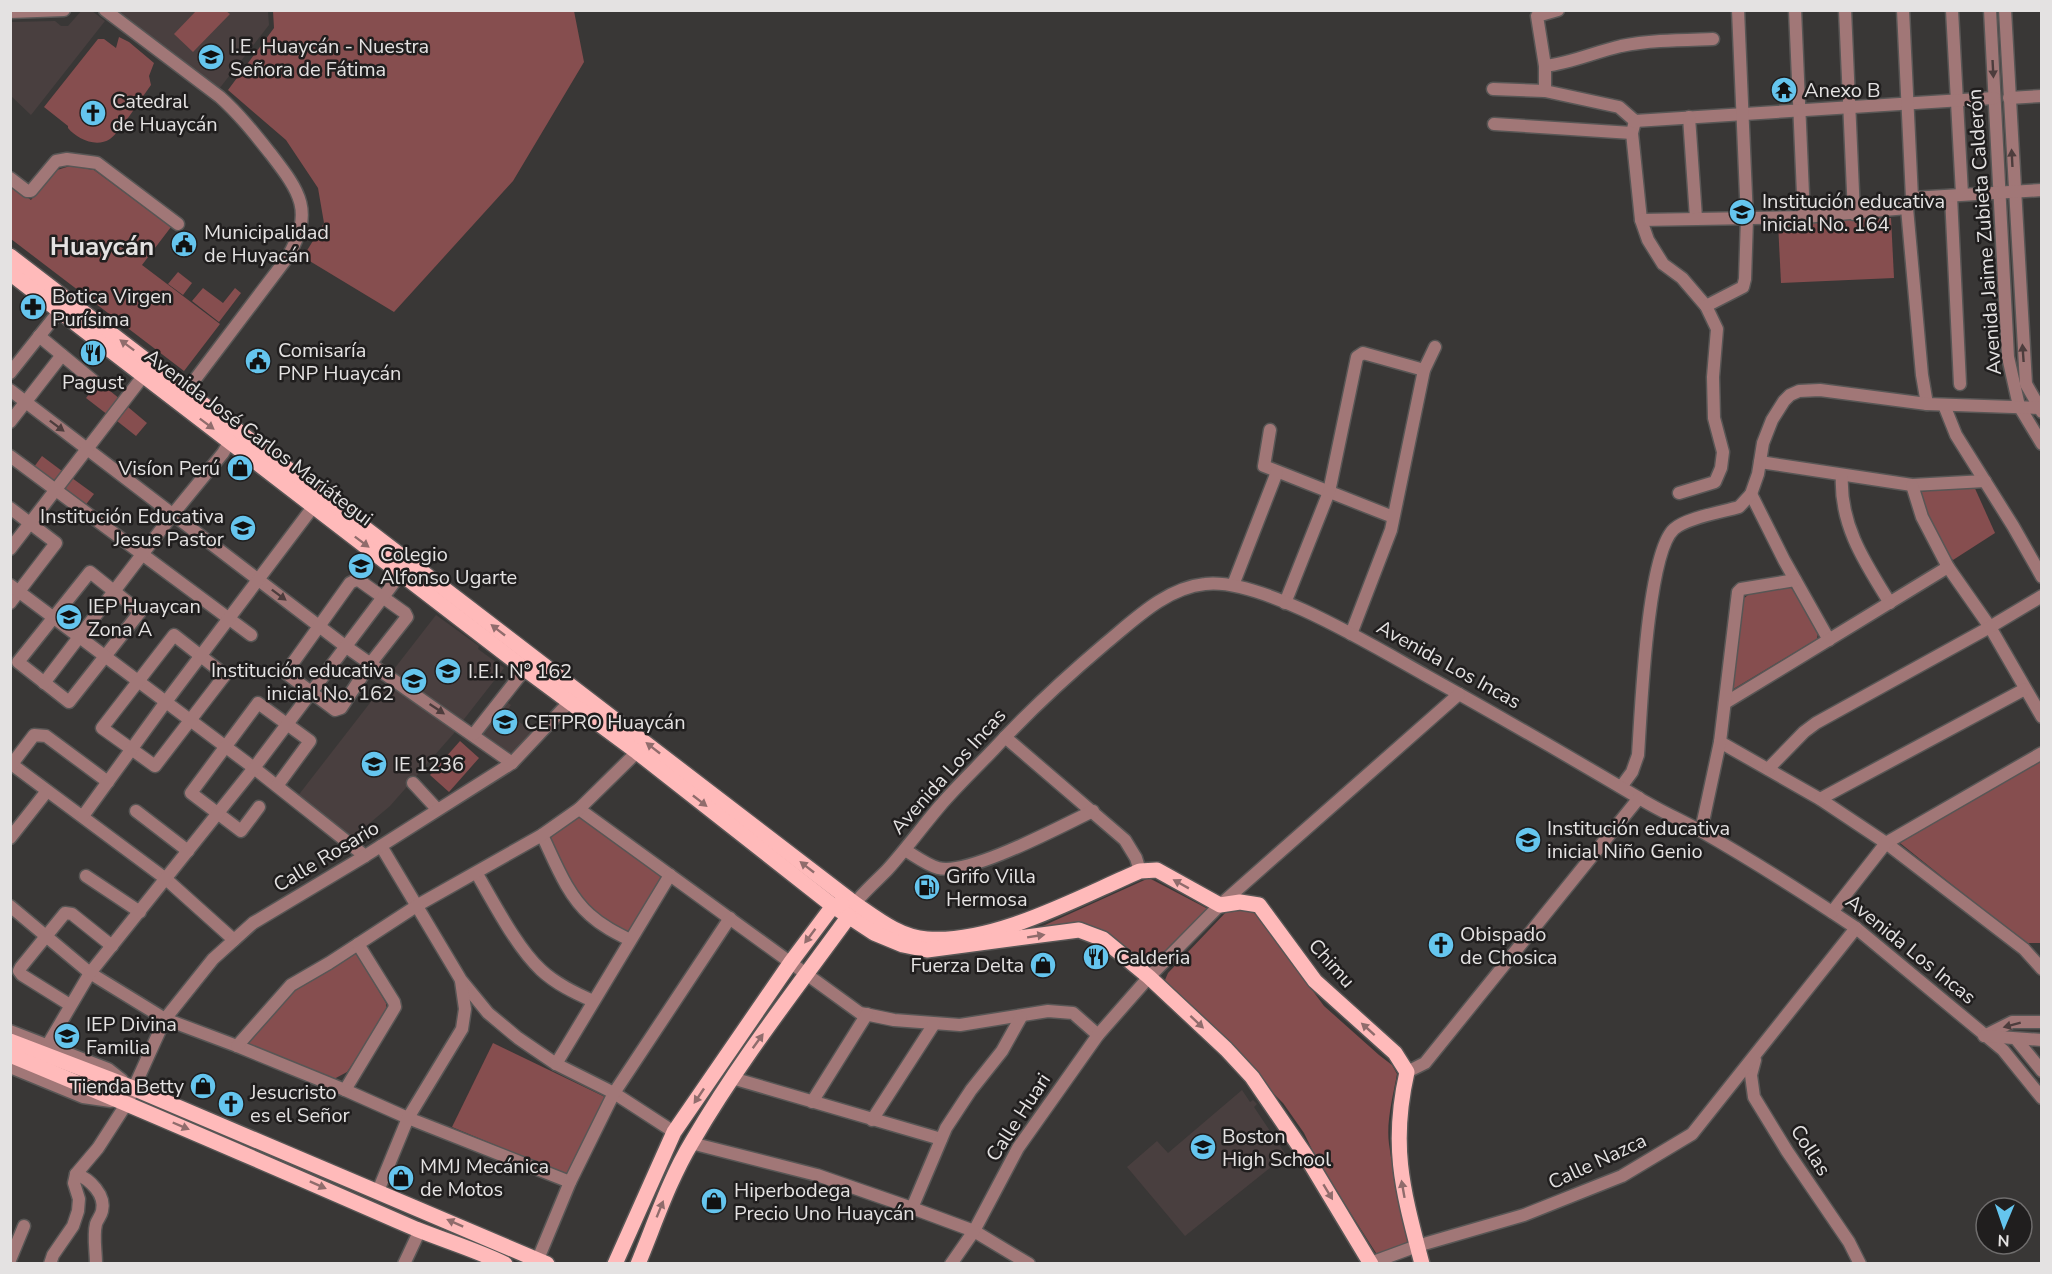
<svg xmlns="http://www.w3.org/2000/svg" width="2052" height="1274" font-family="'Nunito Sans',sans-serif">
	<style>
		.built { fill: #493f3f }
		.green { fill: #864e4f }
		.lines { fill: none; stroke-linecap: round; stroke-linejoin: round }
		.minor-casing { stroke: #585655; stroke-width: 15 }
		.major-casing { stroke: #585655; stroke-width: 18 }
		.minor { stroke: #a17777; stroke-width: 12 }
		.major { stroke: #ffbaba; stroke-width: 15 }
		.oneway { fill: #4d3d3d }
		.oneway2 { fill: #906c6c }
		.labels { text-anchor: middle; stroke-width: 5; stroke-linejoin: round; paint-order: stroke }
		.poi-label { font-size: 20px; fill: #e4e2e2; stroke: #201e1e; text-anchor: start }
		.street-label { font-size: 20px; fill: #e4e2e2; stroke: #201e1e }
		.district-label { font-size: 26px; font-weight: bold; fill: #e4e2e2; stroke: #201e1e }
	</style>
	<rect width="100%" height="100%" fill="#393736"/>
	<!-- built -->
	<g class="built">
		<polygon points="82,10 92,11 105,21 31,115 11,96 11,22 55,21 61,26 68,26"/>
		<polygon points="115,11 268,11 269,25 219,89"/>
		<polygon points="436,615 479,646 478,649 504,668 461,723 391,673"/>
		<polygon points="387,681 455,732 390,806 352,838 297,797"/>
		<polygon points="507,702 511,705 506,712 534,733 509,756 479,734"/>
		<polygon points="1242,1090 1250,1102 1253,1100 1257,1104 1254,1107 1286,1155 1185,1236 1127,1167 1157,1141 1168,1153"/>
	</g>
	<!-- green -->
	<g class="green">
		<polygon points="196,11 226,11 230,14 193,52 174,34"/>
		<polygon points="273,11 574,11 584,62 513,181 394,312 303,257 324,223 318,188 286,140 228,90 274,28"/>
		<path d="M119,37L129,42L154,63L149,76L151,85C142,97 121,131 110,139C96,148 77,139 68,128V126L44,107L98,39H104L116,48Z"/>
		<polygon points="70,166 94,170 171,227 142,265 220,324 184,371 11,239 10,185 31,200 54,171"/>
		<polygon points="1891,218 1894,278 1781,283 1778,223"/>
		<polygon points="178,272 192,283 183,295 168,284"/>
		<polygon points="203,288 223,303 235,288 241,293 219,322 192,301"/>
		<polygon points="99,382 120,399 108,415 86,398"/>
		<polygon points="128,407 147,423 136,436 117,421"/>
		<polygon points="42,456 66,474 57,485 34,467"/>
		<polygon points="72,478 94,494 84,507 62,490"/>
		<path d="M1973,484L1995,533L1953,560C1936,541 1928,520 1919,496L1921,492Z"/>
		<polygon points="1787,586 1795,590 1818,632 1817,639 1730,691 1740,602 1750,593"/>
		<polygon points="460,741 479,758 449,792 430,775"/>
		<polygon points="2041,755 2041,943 2025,943 1900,843"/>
		<path d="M580,812L667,876L630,934C616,926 601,920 590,909C570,889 559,860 546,836Z"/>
		<polygon points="1149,878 1208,909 1150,967 1104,931 1092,928 1034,930"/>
		<path d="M1233,907L1250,910L1256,914L1324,1006L1379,1055L1392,1065L1397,1074C1393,1096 1386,1122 1389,1144C1393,1177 1404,1209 1413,1241C1404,1250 1389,1254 1376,1253L1318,1162L1304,1133L1283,1103L1168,987L1165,980L1168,973L1228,910Z"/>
		<polygon points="356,953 386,1003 387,1012 347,1072 334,1079 328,1078 242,1044 293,988"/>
		<polygon points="493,1043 605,1097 567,1175 452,1127"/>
	</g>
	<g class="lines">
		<defs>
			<g id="minor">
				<path d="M105,10L220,97C239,114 254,133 270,153C300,192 315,211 287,258L187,390L179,395"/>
				<polyline points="1795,10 1804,217"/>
				<polyline points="1845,10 1854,214"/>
				<polyline points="1952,10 1962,194"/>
				<polyline points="1990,10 2008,357 2019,406 2042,444"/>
				<polyline points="2005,10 2026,384 2042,412"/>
				<polyline points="10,12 64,10"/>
				<path d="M1545,66C1571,63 1595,52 1621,46C1651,40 1682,40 1713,39"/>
				<polyline points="1493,89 1545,91 1619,107 1635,121 1994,98"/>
				<polyline points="1545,91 1545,66 1537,16 1558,10"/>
				<polyline points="2009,98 2042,96"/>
				<polyline points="1689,117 1696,218"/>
				<polyline points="1635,121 1632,133 1641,220 1648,240 1663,264 1682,278 1706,306 1717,329 1713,377 1714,418 1723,452 1721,468 1715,482 1679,493"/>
				<polyline points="1494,124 1632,133"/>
				<polyline points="10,178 27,191 31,191 56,161 67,159 90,162 97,163 178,224"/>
				<polyline points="1951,196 1960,384"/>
				<polyline points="1912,198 2042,190"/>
				<polyline points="1907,208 1922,375 1927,404"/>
				<polyline points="1641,220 1804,217 1907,208 1912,198 1903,10"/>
				<polyline points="1706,306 1743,287 1745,279 1747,219 1738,10"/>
				<polyline points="39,336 96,383"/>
				<polyline points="10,373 60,310"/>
				<polyline points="10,390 345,646 512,763"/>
				<polyline points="1944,405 1956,435 2013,526 2042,577"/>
				<polyline points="10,422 62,355"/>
				<polyline points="1270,430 1264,466 1393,517"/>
				<polyline points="10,456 251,635"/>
				<polyline points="1760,462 1912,485 1985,481"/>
				<path d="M1842,475C1839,524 1865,563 1890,603"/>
				<polyline points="1912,485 1922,517 1948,567 1990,627 2042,717"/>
				<polyline points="1751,494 1784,560 1829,640"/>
				<polyline points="10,508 56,543 10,603"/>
				<polyline points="10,549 144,375"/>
				<polygon points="90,572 140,612 69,702 18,662"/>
				<polygon points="356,580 360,581 405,613 407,617 370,664 341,708 335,710 287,674 287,671 350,583"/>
				<polyline points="10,585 254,768 365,856"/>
				<polyline points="1233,585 1277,472"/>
				<polyline points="1285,603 1329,492 1357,357 1363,353 1424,370"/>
				<polyline points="1351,634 1391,530 1424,370 1435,347"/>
				<polygon points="174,635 225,675 155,766 102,728"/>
				<polyline points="44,683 173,514 223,453 233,436"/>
				<polyline points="1725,703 1948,567"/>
				<polyline points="474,734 525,669"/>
				<polyline points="1005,737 1125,840 1136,858 1140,871"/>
				<polyline points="1720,742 1820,799 1886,843 2024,949 2042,969"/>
				<polyline points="10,763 166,879 234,940"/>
				<polyline points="12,764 34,735 46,736 108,782"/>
				<polyline points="1768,769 1804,732 1816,723 1990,627 2042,596"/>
				<polyline points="413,783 437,809"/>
				<path d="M1621,787L1632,772L1638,755C1641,712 1647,553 1674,529C1686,518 1722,512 1739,507L1751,494L1758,474L1763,443L1772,420L1784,401L1790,395L1799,391L1820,390L1927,404L2042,408"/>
				<polyline points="1820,799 2025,689"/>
				<polyline points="259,807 241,831 191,793 258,703 310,741 277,786"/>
				<polyline points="579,809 860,1013 894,1020 960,1025 1048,1011 1073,1013 1098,1035"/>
				<polyline points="136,811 188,851"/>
				<polyline points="83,816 165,703 319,499"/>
				<polyline points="1701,831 1720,742 1738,592 1741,589 1795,580"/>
				<path d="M542,835C555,862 567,895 590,915C602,926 616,933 630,940"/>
				<polyline points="10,838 47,791"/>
				<polyline points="381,846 461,980 488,1013 518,1038 556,1064 614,1093 674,1132"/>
				<path d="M905,850C915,856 927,865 938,868C969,876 1061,826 1093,811"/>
				<path d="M477,874C494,903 517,948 541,970C556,984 575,993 593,1001"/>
				<polyline points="86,876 140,912"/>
				<polyline points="10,906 90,973 165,1019 237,1046 345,1090 408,1118 570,1182"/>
				<path d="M851,910C856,898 879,879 888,869C906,849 922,827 939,807C956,787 976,768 994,749C1029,711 1067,676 1106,643C1135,619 1166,588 1205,584C1260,577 1375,647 1425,675C1497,715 1568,756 1639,798C1658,810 1679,819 1699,830C1752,860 1805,894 1856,928L2003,1050L2042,1098"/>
				<polyline points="1832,912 1886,843 2042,753"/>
				<polyline points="70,1005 22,975 19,971 21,967 65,913 72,914 112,946"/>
				<polyline points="10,1031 108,1069 122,1080"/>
				<polyline points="1984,1036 2012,1022 2042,1022"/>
				<polyline points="1985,1036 2042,1040"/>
				<polyline points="2016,1039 2042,1071"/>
				<polyline points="47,1046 90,973 254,768 405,568"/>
				<polyline points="237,1046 291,985 329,963 418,905 542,835 579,809 637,752"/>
				<polyline points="1755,1060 1751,1075 1754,1097 1787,1151 1849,1242 1860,1264"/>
				<polyline points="556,1064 670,875"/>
				<polyline points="10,1067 83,1097 111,1101"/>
				<polyline points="1407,1072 1425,1063 1639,798"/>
				<polyline points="732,1078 941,1139"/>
				<polyline points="345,1090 395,1007 394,1002 358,944"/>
				<polyline points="812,1102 867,1014"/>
				<polyline points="872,1120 934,1024"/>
				<polyline points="691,1143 817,1175 912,1208 974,1231 1029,1264"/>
				<path d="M76,1174C90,1179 106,1195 102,1211C101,1216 97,1220 96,1224C93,1236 96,1251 96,1264"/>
				<polyline points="378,1191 408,1118 462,1029 465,1009 461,981"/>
				<polyline points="912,1208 946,1128 971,1090 1002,1051 1021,1017"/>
				<polyline points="538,1259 570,1182 614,1093 730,918"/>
				<polyline points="10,1260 24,1226"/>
				<polyline points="50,1264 53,1255 73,1226 78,1211 79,1199 74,1183 76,1174 98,1148 127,1103 165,1019 213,959 253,923 365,856 512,763 574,697"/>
				<polyline points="404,1264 420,1230"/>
				<polyline points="951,1264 974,1231 1018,1148 1098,1035 1149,977 1220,905 1459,694"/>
				<polyline points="1368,1264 1417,1246 1524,1215 1622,1176 1692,1134 1856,928"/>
			</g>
			<g id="major">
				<path d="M10,256L854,903C876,918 899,937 927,939C995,944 1079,897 1140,871L1157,870L1220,905L1240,902L1259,905L1315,981L1395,1053L1407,1072C1390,1147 1403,1191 1422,1264"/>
				<polyline points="10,273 525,669 637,752 833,906 874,933 903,945 927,950 1079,930 1103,939 1149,977 1226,1049 1252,1077 1306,1156 1371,1264"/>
				<polyline points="10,1041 133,1088 547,1264"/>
				<path d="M10,1055C146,1111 281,1170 416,1229C446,1241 476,1250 505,1264"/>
				<polyline points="615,1264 674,1132 791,962 833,906 842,905"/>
				<path d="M638,1264C655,1223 669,1180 692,1142C738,1063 795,990 849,916"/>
			</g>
		</defs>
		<!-- minor casing -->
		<use href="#minor" class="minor-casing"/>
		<!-- major casing -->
		<use href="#major" class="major-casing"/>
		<!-- minor -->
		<use href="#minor" class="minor"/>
		<!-- major -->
		<use href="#major" class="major"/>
	</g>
	<!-- one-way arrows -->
	<defs><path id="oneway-solid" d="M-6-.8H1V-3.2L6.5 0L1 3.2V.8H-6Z" transform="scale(1.5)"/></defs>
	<g class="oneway">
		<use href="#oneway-solid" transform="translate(1993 69) rotate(87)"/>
		<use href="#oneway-solid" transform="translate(2012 158) rotate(-93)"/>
		<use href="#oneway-solid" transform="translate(2023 353) rotate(-94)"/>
		<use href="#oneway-solid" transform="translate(57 426) rotate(37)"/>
		<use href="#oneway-solid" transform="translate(279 595) rotate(37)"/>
		<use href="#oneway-solid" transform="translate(437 709) rotate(34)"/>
		<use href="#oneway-solid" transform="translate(2012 1025) rotate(165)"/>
	</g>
	<g class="oneway2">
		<use href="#oneway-solid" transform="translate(127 345) rotate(-143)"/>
		<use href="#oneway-solid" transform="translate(207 424) rotate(37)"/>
		<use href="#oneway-solid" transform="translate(362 542) rotate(37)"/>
		<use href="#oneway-solid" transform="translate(498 630) rotate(-142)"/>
		<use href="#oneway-solid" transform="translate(653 748) rotate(-142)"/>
		<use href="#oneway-solid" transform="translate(700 801) rotate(38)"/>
		<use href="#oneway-solid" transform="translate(807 867) rotate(-142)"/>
		<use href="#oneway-solid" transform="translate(1181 884) rotate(-151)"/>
		<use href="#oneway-solid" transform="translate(810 936) rotate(127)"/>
		<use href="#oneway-solid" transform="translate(1036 936) rotate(-9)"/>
		<use href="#oneway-solid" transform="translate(1197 1022) rotate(43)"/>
		<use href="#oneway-solid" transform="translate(1368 1029) rotate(-138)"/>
		<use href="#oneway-solid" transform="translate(758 1041) rotate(-54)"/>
		<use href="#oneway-solid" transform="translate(699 1096) rotate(124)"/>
		<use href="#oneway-solid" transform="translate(181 1126) rotate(23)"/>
		<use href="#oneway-solid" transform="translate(318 1185) rotate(24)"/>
		<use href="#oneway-solid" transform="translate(1403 1189) rotate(-100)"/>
		<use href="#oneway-solid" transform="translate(1328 1192) rotate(59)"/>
		<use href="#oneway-solid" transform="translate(660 1209) rotate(-68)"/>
		<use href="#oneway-solid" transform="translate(455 1223) rotate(-156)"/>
	</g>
	<!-- icons -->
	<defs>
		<symbol id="school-disc" viewBox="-11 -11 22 22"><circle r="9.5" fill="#65c5ee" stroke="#201e1e"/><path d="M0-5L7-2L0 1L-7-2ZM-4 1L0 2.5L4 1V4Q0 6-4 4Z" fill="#111"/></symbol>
		<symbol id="temple-disc" viewBox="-11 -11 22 22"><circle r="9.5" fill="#65c5ee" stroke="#201e1e"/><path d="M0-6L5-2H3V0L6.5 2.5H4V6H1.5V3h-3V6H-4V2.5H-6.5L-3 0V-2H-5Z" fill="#111"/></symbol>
		<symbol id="church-disc" viewBox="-11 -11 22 22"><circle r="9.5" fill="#65c5ee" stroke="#201e1e"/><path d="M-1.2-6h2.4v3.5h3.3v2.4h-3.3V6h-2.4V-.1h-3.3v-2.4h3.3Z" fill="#111"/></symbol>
		<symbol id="civic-disc" viewBox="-11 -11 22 22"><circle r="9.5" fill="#65c5ee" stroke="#201e1e"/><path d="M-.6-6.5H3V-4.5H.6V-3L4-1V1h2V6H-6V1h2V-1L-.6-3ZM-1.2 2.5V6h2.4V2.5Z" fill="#111"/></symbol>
		<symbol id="pharmacy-disc" viewBox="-11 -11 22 22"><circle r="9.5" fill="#65c5ee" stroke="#201e1e"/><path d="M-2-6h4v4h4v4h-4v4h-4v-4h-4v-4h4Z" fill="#111"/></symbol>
		<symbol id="restaurant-disc" viewBox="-11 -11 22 22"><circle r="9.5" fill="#65c5ee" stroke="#201e1e"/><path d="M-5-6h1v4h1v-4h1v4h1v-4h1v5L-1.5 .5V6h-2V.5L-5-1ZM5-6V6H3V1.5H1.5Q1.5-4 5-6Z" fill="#111"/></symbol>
		<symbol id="shop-disc" viewBox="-11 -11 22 22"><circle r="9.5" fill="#65c5ee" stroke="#201e1e"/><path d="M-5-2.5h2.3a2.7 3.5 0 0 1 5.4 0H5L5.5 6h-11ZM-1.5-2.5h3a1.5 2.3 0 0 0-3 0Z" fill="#111"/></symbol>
		<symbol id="university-disc" viewBox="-11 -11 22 22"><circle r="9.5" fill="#65c5ee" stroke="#201e1e"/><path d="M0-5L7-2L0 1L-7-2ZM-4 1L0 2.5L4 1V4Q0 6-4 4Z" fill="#111"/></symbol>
		<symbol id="fuel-disc" viewBox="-11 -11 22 22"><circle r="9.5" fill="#65c5ee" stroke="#201e1e"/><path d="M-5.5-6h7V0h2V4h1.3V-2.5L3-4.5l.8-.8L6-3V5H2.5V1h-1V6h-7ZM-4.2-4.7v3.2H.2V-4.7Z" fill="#111"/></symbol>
	</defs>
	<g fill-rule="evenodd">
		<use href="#school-disc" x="196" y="42" width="30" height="30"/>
		<use href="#temple-disc" x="1769" y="75" width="30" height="30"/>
		<use href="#church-disc" x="78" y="98" width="30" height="30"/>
		<use href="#school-disc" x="1727" y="197" width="30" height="30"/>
		<use href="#civic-disc" x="169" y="229" width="30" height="30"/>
		<use href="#pharmacy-disc" x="18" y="292" width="30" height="30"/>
		<use href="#restaurant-disc" x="78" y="338" width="30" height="30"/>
		<use href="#civic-disc" x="243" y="346" width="30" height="30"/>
		<use href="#shop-disc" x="225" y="453" width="30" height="30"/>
		<use href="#school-disc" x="228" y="513" width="30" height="30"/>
		<use href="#school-disc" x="346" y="551" width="30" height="30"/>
		<use href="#school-disc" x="54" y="602" width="30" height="30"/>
		<use href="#school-disc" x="433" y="656" width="30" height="30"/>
		<use href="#school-disc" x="399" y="666" width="30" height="30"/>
		<use href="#university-disc" x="490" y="707" width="30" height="30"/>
		<use href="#school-disc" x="359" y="749" width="30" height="30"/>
		<use href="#school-disc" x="1513" y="825" width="30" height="30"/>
		<use href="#fuel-disc" x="912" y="872" width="30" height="30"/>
		<use href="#church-disc" x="1426" y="930" width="30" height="30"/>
		<use href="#restaurant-disc" x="1081" y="942" width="30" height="30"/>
		<use href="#shop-disc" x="1028" y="950" width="30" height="30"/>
		<use href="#school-disc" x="52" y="1021" width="30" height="30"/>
		<use href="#shop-disc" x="188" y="1071" width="30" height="30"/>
		<use href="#church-disc" x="216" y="1089" width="30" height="30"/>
		<use href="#school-disc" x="1188" y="1132" width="30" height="30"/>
		<use href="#shop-disc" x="386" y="1163" width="30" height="30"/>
		<use href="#shop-disc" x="699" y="1186" width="30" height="30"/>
	</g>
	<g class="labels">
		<!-- poi labels -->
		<g class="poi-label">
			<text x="230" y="53">I.E. Huaycán - Nuestra<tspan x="230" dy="23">Señora de Fátima</tspan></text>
			<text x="1804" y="97">Anexo B</text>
			<text x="112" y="108">Catedral<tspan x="112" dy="23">de Huaycán</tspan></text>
			<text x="1762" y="208">Institución educativa<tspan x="1762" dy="23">inicial No. 164</tspan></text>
			<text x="204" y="239">Municipalidad<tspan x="204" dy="23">de Huyacán</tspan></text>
			<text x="52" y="303">Botica Virgen<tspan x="52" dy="23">Purísima</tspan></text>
			<text x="278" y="357">Comisaría<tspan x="278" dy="23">PNP Huaycán</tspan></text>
			<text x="93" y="389" text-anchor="middle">Pagust</text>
			<text x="220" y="475" text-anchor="end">Visíon Perú</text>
			<text x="224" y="523" text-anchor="end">Institución Educativa<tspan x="224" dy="23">Jesus Pastor</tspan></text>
			<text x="380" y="561">Colegio<tspan x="380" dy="23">Alfonso Ugarte</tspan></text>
			<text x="88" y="613">IEP Huaycan<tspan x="88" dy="23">Zona A</tspan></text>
			<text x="394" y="677" text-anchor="end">Institución educativa<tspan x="394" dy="23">inicial No. 162</tspan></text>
			<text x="468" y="678">I.E.I. N° 162</text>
			<text x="524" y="729">CETPRO Huaycán</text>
			<text x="394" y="771">IE 1236</text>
			<text x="1547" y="835">Institución educativa<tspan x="1547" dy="23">inicial Niño Genio</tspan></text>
			<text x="946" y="883">Grifo Villa<tspan x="946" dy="23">Hermosa</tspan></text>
			<text x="1460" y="941">Obispado<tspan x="1460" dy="23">de Chosica</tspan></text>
			<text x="1116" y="964">Calderia</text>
			<text x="1024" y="972" text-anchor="end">Fuerza Delta</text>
			<text x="86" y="1031">IEP Divina<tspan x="86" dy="23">Familia</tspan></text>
			<text x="184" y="1093" text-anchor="end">Tienda Betty</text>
			<text x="250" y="1099">Jesucristo<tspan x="250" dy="23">es el Señor</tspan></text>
			<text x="1222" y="1143">Boston<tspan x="1222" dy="23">High School</tspan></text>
			<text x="420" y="1173">MMJ Mecánica<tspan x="420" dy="23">de Motos</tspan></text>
			<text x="734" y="1197">Hiperbodega<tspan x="734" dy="23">Precio Uno Huaycán</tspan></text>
		</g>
		<!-- street labels -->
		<g class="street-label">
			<text transform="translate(1984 232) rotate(-94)" y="7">Avenida Jaime Zubieta Calderón</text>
			<text transform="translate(259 437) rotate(37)" y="7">Avenida José Carlos Mariátegui</text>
			<text transform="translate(1449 664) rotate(29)" y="7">Avenida Los Incas</text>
			<text transform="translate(948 771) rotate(-48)" y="7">Avenida Los Incas</text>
			<text transform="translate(326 856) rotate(-31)" y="7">Calle Rosario</text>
			<text transform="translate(1911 949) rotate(39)" y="7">Avenida Los Incas</text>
			<text transform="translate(1332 963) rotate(48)" y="7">Chimu</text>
			<text transform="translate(1018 1117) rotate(-57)" y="7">Calle Huari</text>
			<text transform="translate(1811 1150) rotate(57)" y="7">Collas</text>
			<text transform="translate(1597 1161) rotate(-25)" y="7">Calle Nazca</text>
		</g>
		<!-- district labels -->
		<g class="district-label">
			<text x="102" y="255">Huaycán</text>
		</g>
	</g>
	<!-- border -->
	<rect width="2052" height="1274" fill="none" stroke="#e4e2e2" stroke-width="24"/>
	<!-- north arrow -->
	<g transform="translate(2004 1226) rotate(182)"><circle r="28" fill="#201e1e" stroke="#6e6c6c" stroke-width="1.5"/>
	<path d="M0-4.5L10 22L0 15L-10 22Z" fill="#65c5ee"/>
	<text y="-9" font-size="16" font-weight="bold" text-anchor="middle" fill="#e4e2e2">N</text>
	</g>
</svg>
